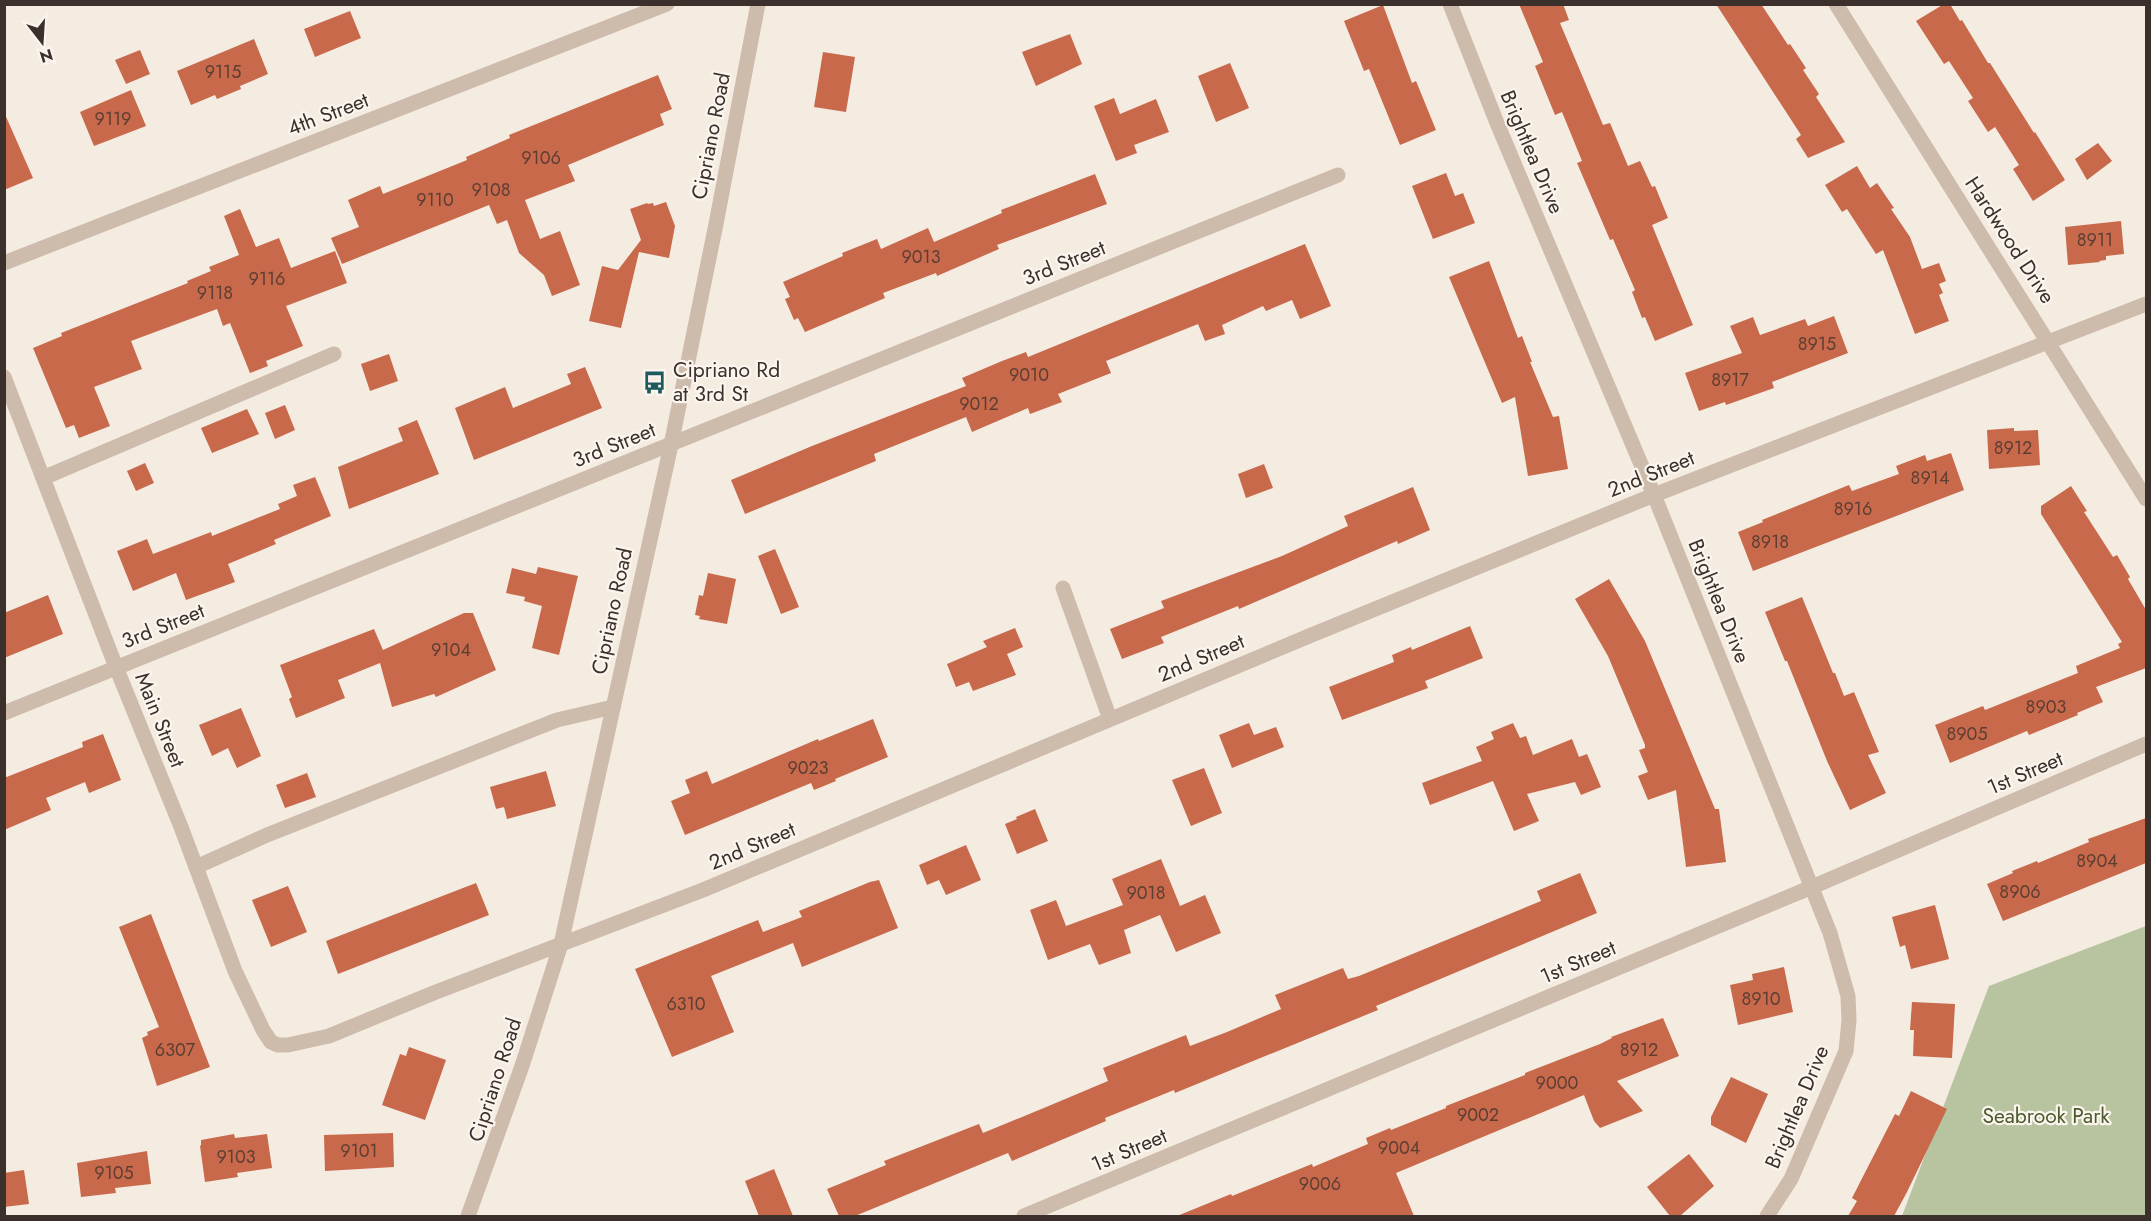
<svg xmlns="http://www.w3.org/2000/svg" width="2151" height="1221" font-family="Jost,sans-serif">
	<style>
		.green { fill: #b8c4a0 }
		.building { fill: #c8694b }
		.lines { fill: none; stroke-linecap: round; stroke-linejoin: round }
		.minor { stroke: #cdbbac; stroke-width: 15 }
		.labels { text-anchor: middle; stroke-width: 4.5; stroke-linejoin: round; paint-order: stroke }
		.number-label { font-size: 18px; fill: #5e3e33 }
		.street-label { font-size: 21px; fill: #3b302b; stroke: #fbf5ee }
		.poi-label { font-size: 21px; fill: #3b302b; stroke: #fbf5ee; text-anchor: start }
		.park-label { font-size: 21px; fill: #4a5a2e; stroke: #fbf5ee }
	</style>
	<rect width="100%" height="100%" fill="#f4ebe1"/>
	<!-- green -->
	<polygon class="green" points="2146,926 2146,1216 1902,1216 1989,986"/>
	<!-- building -->
	<g class="building">
		<polygon points="1519,4 1563,4 1569,20 1560,23 1603,125 1610,123 1628,166 1640,161 1652,187 1655,186 1668,218 1652,225 1693,325 1655,341 1645,317 1642,318 1632,292 1635,290 1613,239 1610,240 1577,163 1582,161 1562,112 1555,115 1535,66 1543,62"/>
		<polygon points="1716,4 1761,4 1788,45 1790,44 1806,68 1803,70 1819,94 1816,97 1845,142 1808,158 1796,139 1801,135"/>
		<polygon points="1944,4 1950,4 1960,21 1962,20 1988,63 1990,63 2034,133 2035,132 2065,180 2033,201 2013,169 2019,165 1995,127 1988,132 1968,101 1973,98 1949,61 1944,64 1916,21"/>
		<polygon points="1383,5 1412,83 1416,81 1436,130 1400,145 1369,69 1364,71 1344,21"/>
		<polygon points="350,11 361,38 315,57 304,29"/>
		<polygon points="1070,34 1082,64 1036,86 1022,52"/>
		<polygon points="254,39 268,74 240,86 241,89 217,99 215,95 191,105 177,71"/>
		<polygon points="140,50 150,74 126,84 115,60"/>
		<polygon points="823,52 855,57 846,112 814,107"/>
		<polygon points="1230,63 1249,108 1216,122 1198,76"/>
		<polygon points="658,75 672,109 660,114 664,125 568,165 575,181 525,200 540,239 560,231 580,285 552,296 544,275 519,253 507,220 497,224 489,205 342,264 331,238 359,227 348,200 380,186 383,194 467,160 466,157 510,138 509,135"/>
		<polygon points="131,90 146,126 94,146 80,112"/>
		<polygon points="1114,98 1120,114 1156,99 1169,132 1134,145 1137,153 1116,161 1094,106"/>
		<polygon points="4,112 33,178 4,190"/>
		<polygon points="2098,143 2112,161 2087,180 2075,159"/>
		<polygon points="1857,166 1870,188 1877,183 1894,208 1891,209 1910,237 1922,269 1939,263 1946,281 1939,284 1943,293 1939,295 1949,321 1915,334 1883,250 1876,254 1847,209 1842,212 1825,185"/>
		<polygon points="1446,173 1455,196 1463,193 1475,223 1433,239 1412,186"/>
		<polygon points="1095,174 1107,204 997,245 999,249 937,276 936,273 883,293 885,298 805,332 798,318 794,320 785,299 790,297 783,282 843,256 842,253 877,239 881,249 928,228 934,242 1002,213 1001,210"/>
		<polygon points="666,202 675,226 669,258 639,252 621,328 589,321 602,266 618,270 641,240 630,209 647,203 648,204 653,203 654,206"/>
		<polygon points="240,209 256,247 279,238 291,268 335,251 347,283 286,306 303,346 266,361 268,366 250,373 230,323 223,326 217,309 131,341 142,369 94,387 110,426 79,438 74,425 66,428 33,348 62,336 61,333 188,283 187,281 211,271 209,267 239,255 224,216"/>
		<polygon points="2121,221 2124,254 2106,256 2106,260 2099,261 2100,262 2068,265 2065,227"/>
		<polygon points="1305,244 1331,306 1300,319 1292,300 1266,311 1263,306 1222,325 1225,334 1205,341 1198,324 1106,361 1111,373 1058,394 1062,402 1030,414 1028,408 972,432 966,417 874,454 876,461 745,514 731,480 812,446 966,386 962,378 1002,361 1026,352 1028,357"/>
		<polygon points="1489,261 1518,338 1522,336 1532,362 1530,362 1553,417 1559,416 1568,469 1528,476 1515,397 1502,403 1449,277"/>
		<polygon points="1834,316 1848,353 1772,382 1774,388 1726,405 1725,402 1699,411 1685,373 1742,353 1730,326 1753,317 1760,335 1805,319 1808,326"/>
		<polygon points="389,354 398,381 370,391 361,364"/>
		<polygon points="585,367 602,408 474,460 455,408 505,387 513,408 571,384 567,374"/>
		<polygon points="285,405 295,430 275,439 265,413"/>
		<polygon points="247,409 259,434 212,453 201,428"/>
		<polygon points="417,420 439,474 349,509 338,467 403,441 398,428"/>
		<polygon points="2014,428 2014,431 2038,430 2040,465 1989,469 1987,430"/>
		<polygon points="1951,453 1964,490 1753,571 1738,532 1763,522 1762,520 1849,485 1852,491 1899,474 1896,466 1925,455 1927,461"/>
		<polygon points="145,463 154,483 136,491 127,471"/>
		<polygon points="1264,464 1273,488 1246,498 1238,474"/>
		<polygon points="315,477 331,516 274,540 276,544 228,564 235,582 186,600 176,573 133,591 117,551 147,539 153,554 211,532 212,536 280,509 278,504 297,496 293,485"/>
		<polygon points="2071,486 2087,511 2084,512 2113,557 2117,555 2130,577 2128,579 2146,610 2146,668 2096,687 2103,702 2077,713 2078,715 2029,735 2027,731 1950,763 1935,725 1983,706 1985,710 2078,673 2076,666 2120,648 2118,644 2122,642 2041,514 2041,506"/>
		<polygon points="1413,487 1430,530 1398,544 1397,541 1239,609 1238,606 1161,637 1164,643 1122,659 1110,629 1164,608 1161,601 1282,556 1348,526 1344,516"/>
		<polygon points="775,549 799,607 781,614 758,556"/>
		<polygon points="538,567 578,576 559,655 532,648 542,606 524,601 525,597 506,593 512,568 536,574"/>
		<polygon points="708,573 736,579 727,624 699,619 700,616 695,615 699,595 703,596"/>
		<polygon points="1609,579 1645,641 1715,809 1719,809 1726,862 1686,867 1676,790 1648,800 1638,776 1648,772 1639,750 1645,748 1645,745 1608,656 1575,599"/>
		<polygon points="48,595 63,634 4,658 4,613"/>
		<polygon points="1802,597 1833,673 1835,673 1844,696 1854,692 1879,752 1868,755 1886,793 1850,810 1827,761 1787,661 1785,661 1765,612"/>
		<polygon points="464,613 473,613 496,670 436,697 434,694 392,707 380,663 338,680 345,698 296,718 289,699 292,697 280,665 374,629 383,650"/>
		<polygon points="1470,626 1483,658 1425,681 1428,688 1342,720 1329,687 1394,662 1392,655 1411,647 1412,650"/>
		<polygon points="1015,628 1023,647 1007,654 1016,675 973,691 969,682 956,687 947,664 987,647 983,641"/>
		<polygon points="241,708 261,756 237,768 228,748 212,756 199,725"/>
		<polygon points="873,719 888,757 835,779 836,781 814,790 811,783 685,835 671,801 690,793 685,780 707,771 712,784 818,739 819,741"/>
		<polygon points="1249,723 1254,735 1276,727 1284,747 1232,768 1219,735"/>
		<polygon points="1513,723 1520,738 1526,736 1533,755 1572,739 1579,757 1587,754 1601,787 1581,795 1575,782 1527,794 1539,821 1514,831 1493,781 1430,805 1422,783 1482,761 1476,747 1494,739 1491,732"/>
		<polygon points="103,734 121,780 89,793 85,782 46,798 51,810 4,830 4,778 83,747 82,742"/>
		<polygon points="1204,768 1222,813 1191,826 1172,780"/>
		<polygon points="546,771 556,806 507,819 504,807 496,809 490,787"/>
		<polygon points="307,773 316,797 285,808 276,785"/>
		<polygon points="1035,809 1048,841 1017,854 1005,824 1017,819 1016,817"/>
		<polygon points="2146,818 2146,863 2003,921 1987,884 2013,873 2012,871 2037,861 2038,863 2089,842 2088,839"/>
		<polygon points="966,845 981,880 946,895 939,880 927,885 919,865"/>
		<polygon points="1161,859 1180,906 1205,895 1221,933 1176,952 1160,915 1124,930 1131,953 1099,965 1090,944 1048,960 1030,910 1056,900 1066,926 1123,905 1112,879"/>
		<polygon points="1580,873 1597,913 1376,1006 1378,1010 1175,1093 1174,1090 1105,1118 1106,1121 1012,1161 1008,1153 855,1216 839,1216 827,1189 886,1165 884,1161 979,1124 983,1133 1051,1105 1108,1081 1103,1068 1186,1035 1190,1046 1227,1032 1281,1009 1275,995 1343,968 1348,979 1359,976 1541,901 1537,891"/>
		<polygon points="879,880 898,928 802,967 793,943 711,976 734,1032 672,1057 635,969 758,920 763,932 802,917 799,911 870,882"/>
		<polygon points="476,883 489,915 338,974 326,941"/>
		<polygon points="288,886 307,932 271,947 252,900"/>
		<polygon points="1935,905 1949,959 1911,969 1905,945 1900,947 1892,917"/>
		<polygon points="151,914 210,1067 157,1086 142,1038 148,1035 147,1032 159,1027 119,927"/>
		<polygon points="1784,967 1793,1012 1738,1025 1730,985 1753,980 1752,974"/>
		<polygon points="1912,1002 1955,1004 1952,1058 1913,1056 1914,1030 1910,1030"/>
		<polygon points="1663,1018 1679,1056 1617,1081 1643,1111 1600,1128 1594,1121 1584,1095 1396,1173 1414,1216 1177,1216 1231,1194 1232,1196 1312,1164 1313,1167 1368,1144 1366,1138 1390,1128 1391,1130 1446,1108 1446,1106 1525,1075 1525,1073 1600,1044 1612,1038 1611,1037"/>
		<polygon points="409,1047 446,1060 425,1120 382,1105 400,1054 406,1056"/>
		<polygon points="1731,1077 1768,1094 1746,1143 1711,1125 1711,1117"/>
		<polygon points="1911,1091 1947,1109 1907,1192 1894,1216 1848,1216 1857,1201 1852,1198 1895,1114 1899,1116"/>
		<polygon points="393,1133 394,1167 325,1171 324,1135"/>
		<polygon points="234,1134 235,1138 267,1134 272,1168 237,1173 238,1177 205,1182 200,1146 201,1145 201,1140"/>
		<polygon points="147,1151 151,1184 115,1188 116,1193 81,1197 77,1163"/>
		<polygon points="1689,1154 1714,1186 1680,1216 1670,1216 1647,1187"/>
		<polygon points="774,1169 793,1216 759,1216 745,1181"/>
		<polygon points="24,1170 29,1204 4,1207 4,1173"/>
	</g>
	<g class="lines">
		<!-- minor -->
		<g class="minor">
			<polyline points="1450,4 1497,123 1654,495 1830,933 1848,996 1849,1020 1846,1051 1791,1179 1767,1216"/>
			<polyline points="1836,4 2146,499"/>
			<polyline points="4,263 667,4"/>
			<polyline points="4,377 116,667 181,827 235,971 263,1030 271,1042 278,1045 288,1045 329,1036 436,992 703,890 1314,634 1654,495 2146,304"/>
			<polyline points="43,478 334,354"/>
			<polyline points="1063,588 1110,719"/>
			<polyline points="4,713 1338,175"/>
			<polyline points="196,867 267,835 557,720 613,707"/>
			<polyline points="468,1216 522,1066 561,944 671,445 716,224 758,4"/>
			<polyline points="1024,1216 1812,887 2146,744"/>
		</g>
	</g>
	<!-- icons -->
	<defs>
		<symbol id="bus-bare" viewBox="-9 -9 18 18"><path d="M-5-6H5V4H4V6H2V4H-2V6H-4V4H-5ZM-3.5-4V0h7V-4ZM-3.5 1.2v1.5H-2V1.2ZM2 1.2v1.5H3.5V1.2Z" fill="#1f5a5e" stroke="#fbf5ee" stroke-width="2.5" paint-order="stroke"/></symbol>
	</defs>
	<g fill-rule="evenodd">
		<use href="#bus-bare" x="638" y="366" width="33" height="33"/>
	</g>
	<g class="labels">
		<!-- number labels -->
		<g class="number-label">
			<text x="223" y="78">9115</text>
			<text x="113" y="125">9119</text>
			<text x="541" y="164">9106</text>
			<text x="491" y="196">9108</text>
			<text x="435" y="206">9110</text>
			<text x="2095" y="246">8911</text>
			<text x="921" y="263">9013</text>
			<text x="267" y="285">9116</text>
			<text x="215" y="299">9118</text>
			<text x="1817" y="350">8915</text>
			<text x="1029" y="381">9010</text>
			<text x="1730" y="386">8917</text>
			<text x="979" y="410">9012</text>
			<text x="2013" y="454">8912</text>
			<text x="1930" y="484">8914</text>
			<text x="1853" y="515">8916</text>
			<text x="1770" y="548">8918</text>
			<text x="451" y="656">9104</text>
			<text x="2046" y="713">8903</text>
			<text x="1967" y="740">8905</text>
			<text x="808" y="774">9023</text>
			<text x="2097" y="867">8904</text>
			<text x="2020" y="898">8906</text>
			<text x="1146" y="899">9018</text>
			<text x="1761" y="1005">8910</text>
			<text x="686" y="1010">6310</text>
			<text x="175" y="1056">6307</text>
			<text x="1639" y="1056">8912</text>
			<text x="1557" y="1089">9000</text>
			<text x="1478" y="1121">9002</text>
			<text x="1399" y="1154">9004</text>
			<text x="359" y="1157">9101</text>
			<text x="236" y="1163">9103</text>
			<text x="114" y="1179">9105</text>
			<text x="1320" y="1190">9006</text>
		</g>
		<!-- street labels -->
		<g class="street-label">
			<text transform="translate(328 114) rotate(-21)" y="7">4th Street</text>
			<text transform="translate(711 136) rotate(-79)" y="7">Cipriano Road</text>
			<text transform="translate(1532 152) rotate(67)" y="7">Brightlea Drive</text>
			<text transform="translate(2010 240) rotate(57)" y="7">Hardwood Drive</text>
			<text transform="translate(1064 263) rotate(-22)" y="7">3rd Street</text>
			<text transform="translate(614 445) rotate(-22)" y="7">3rd Street</text>
			<text transform="translate(1651 474) rotate(-22)" y="7">2nd Street</text>
			<text transform="translate(1719 601) rotate(68)" y="7">Brightlea Drive</text>
			<text transform="translate(612 611) rotate(-78)" y="7">Cipriano Road</text>
			<text transform="translate(163 626) rotate(-22)" y="7">3rd Street</text>
			<text transform="translate(1201 658) rotate(-23)" y="7">2nd Street</text>
			<text transform="translate(160 720) rotate(68)" y="7">Main Street</text>
			<text transform="translate(2025 773) rotate(-23)" y="7">1st Street</text>
			<text transform="translate(752 846) rotate(-23)" y="7">2nd Street</text>
			<text transform="translate(1578 962) rotate(-23)" y="7">1st Street</text>
			<text transform="translate(495 1080) rotate(-72)" y="7">Cipriano Road</text>
			<text transform="translate(1797 1107) rotate(-67)" y="7">Brightlea Drive</text>
			<text transform="translate(1129 1150) rotate(-23)" y="7">1st Street</text>
		</g>
		<!-- poi labels -->
		<g class="poi-label">
			<text x="673" y="377">Cipriano Rd<tspan x="673" dy="24">at 3rd St</tspan></text>
		</g>
		<!-- park labels -->
		<g class="park-label">
			<text x="2046" y="1123">Seabrook Park</text>
		</g>
	</g>
	<!-- border -->
	<rect width="2151" height="1221" fill="none" stroke="#3b302b" stroke-width="12"/>
	<!-- north arrow -->
	<g transform="translate(42 42) rotate(163)" stroke="#fbf5ee" stroke-width="4.5" paint-order="stroke">
	<path d="M0-4.5L10 22L0 15L-10 22Z" fill="#3b302b"/>
	<text y="-9" font-size="16" font-weight="bold" text-anchor="middle" fill="#3b302b">N</text>
	</g>
</svg>
